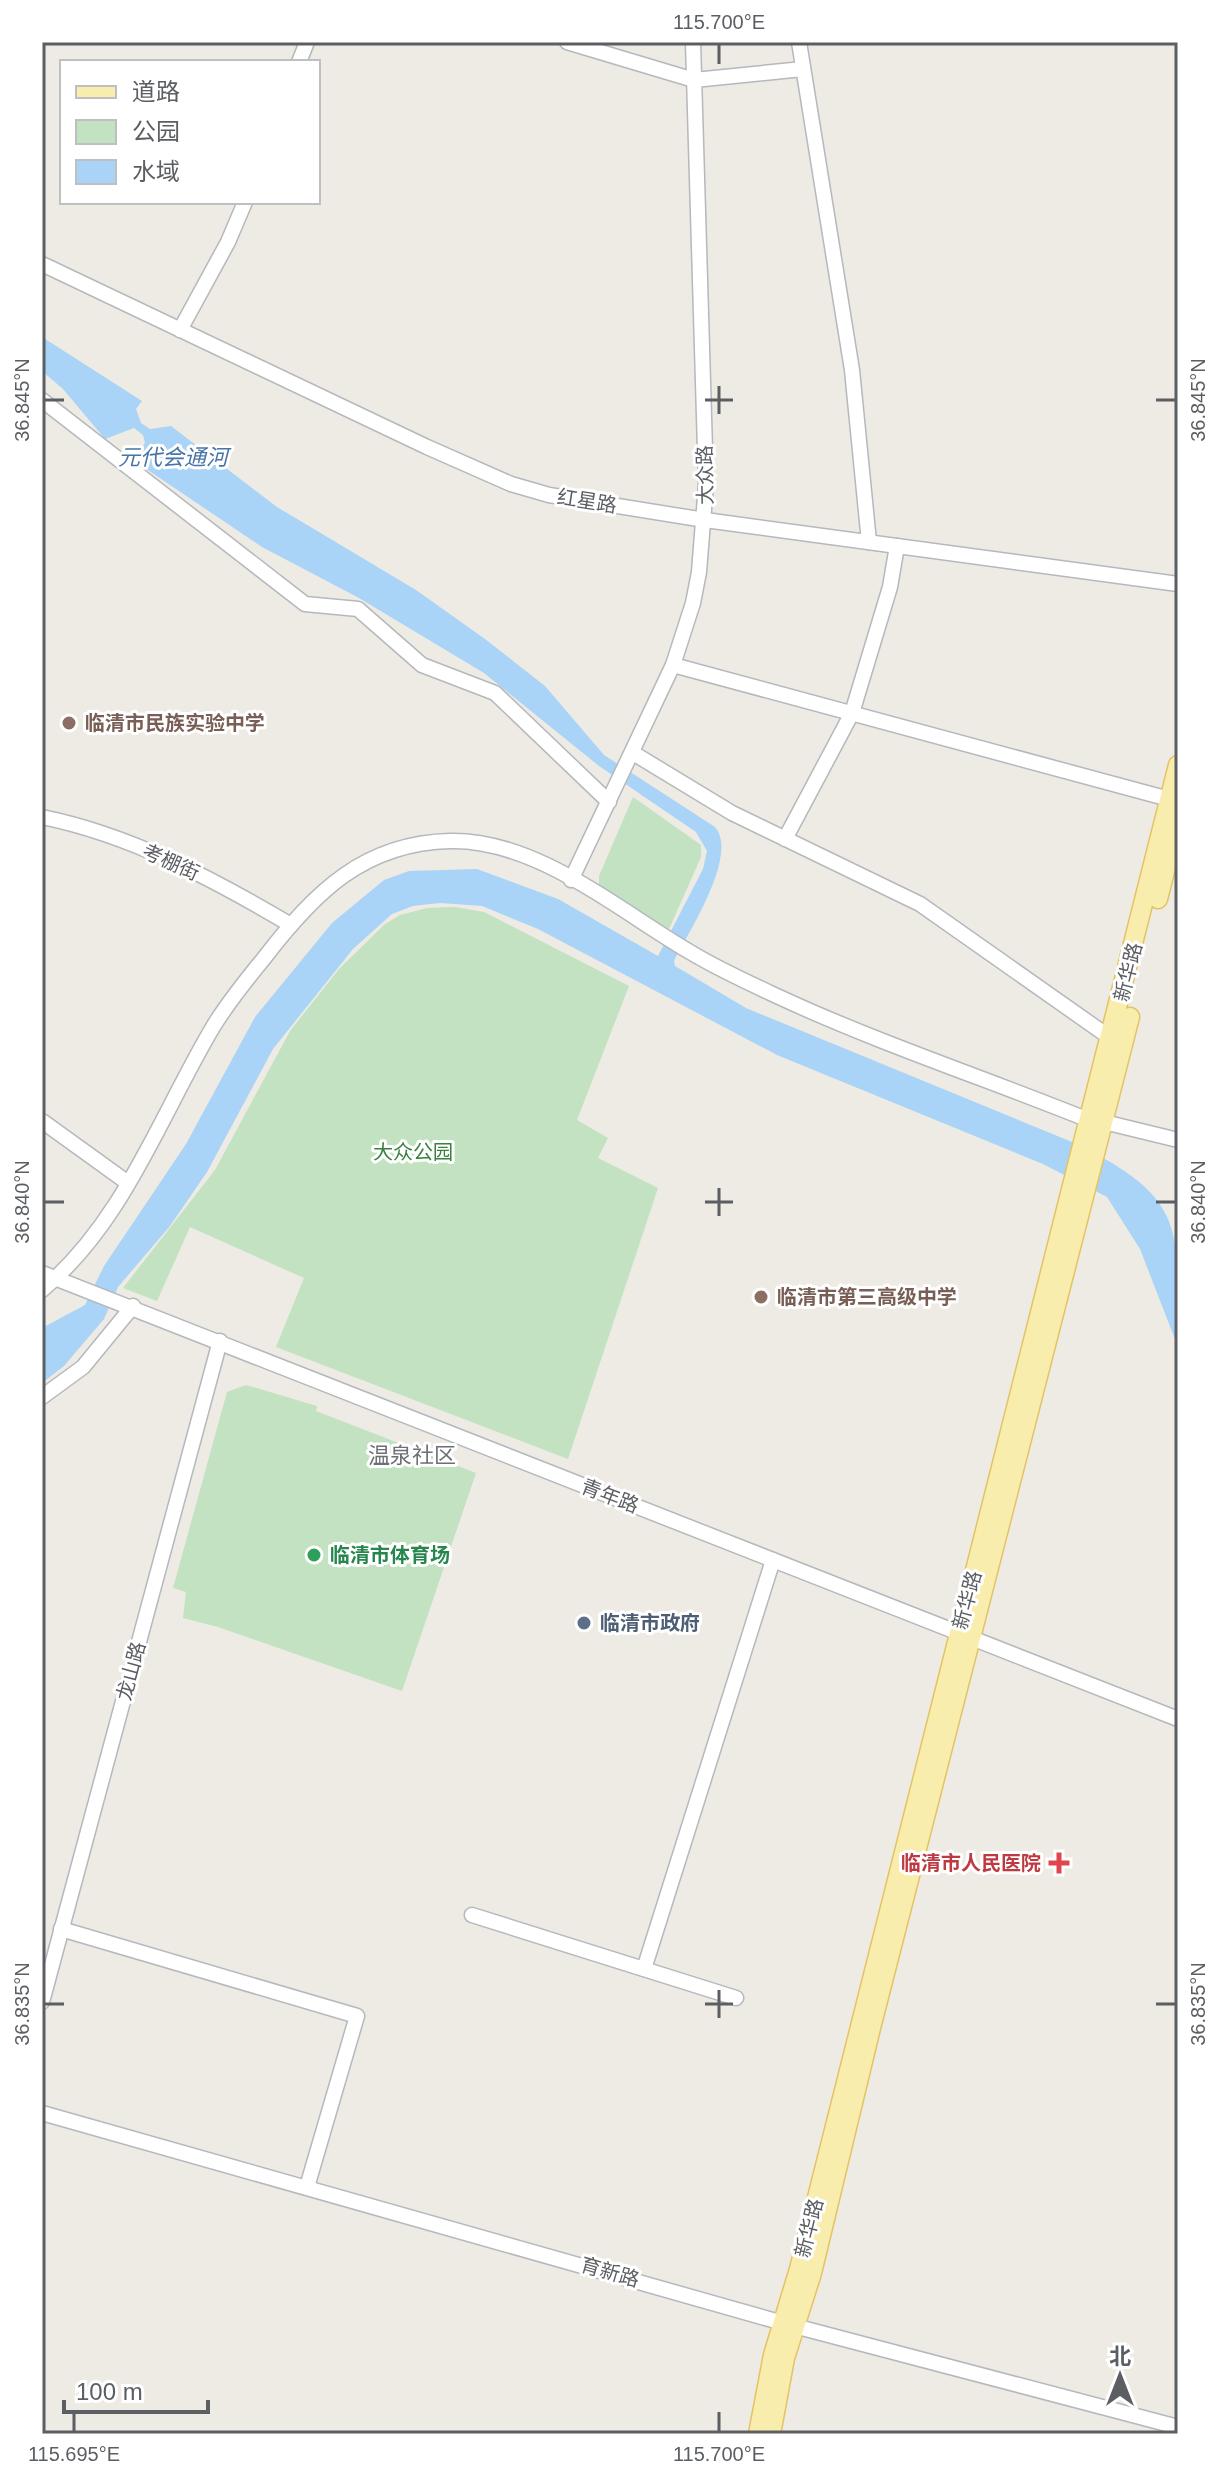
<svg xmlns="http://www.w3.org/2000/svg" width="1220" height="2476" font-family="Helvetica,'Noto Sans SC',sans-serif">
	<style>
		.green { fill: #c2e2c2 }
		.water { fill: #a9d4f7 }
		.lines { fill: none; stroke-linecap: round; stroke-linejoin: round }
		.minor-casing { stroke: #b5b8bc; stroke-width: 17 }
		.major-casing { stroke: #e4c364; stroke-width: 21 }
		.minor { stroke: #fff; stroke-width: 14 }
		.major { stroke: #f8edad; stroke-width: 18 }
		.ticks { fill: none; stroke: #5b5e62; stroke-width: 3 }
		.education-dot { fill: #8d6e63; stroke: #fff; stroke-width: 3 }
		.leisure-dot { fill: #2e9e5b; stroke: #fff; stroke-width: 3 }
		.service-dot { fill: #5c6f8a; stroke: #fff; stroke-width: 3 }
		.health-dot { fill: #e0444e; stroke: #fff; stroke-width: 3 }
		.labels { text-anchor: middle; stroke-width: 6; stroke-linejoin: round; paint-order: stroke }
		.street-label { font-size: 20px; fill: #5b5e62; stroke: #fff }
		.education-label { font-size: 20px; font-weight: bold; fill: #785e54; stroke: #fff; text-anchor: start }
		.park-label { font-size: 20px; fill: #3c8041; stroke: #fff }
		.leisure-label { font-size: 20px; font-weight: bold; fill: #27864d; stroke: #fff; text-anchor: start }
		.service-label { font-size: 20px; font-weight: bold; fill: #4e5e75; stroke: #fff; text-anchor: start }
		.health-label { font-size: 20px; font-weight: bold; fill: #be3a42; stroke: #fff; text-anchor: end }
		.water-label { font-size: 22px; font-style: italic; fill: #4875a7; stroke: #fff }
		.neighbourhood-label { font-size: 22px; fill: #6c7074; stroke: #fff }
		.neatline { fill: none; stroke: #5b5e62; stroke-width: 3 }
		.ticks-label { font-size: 20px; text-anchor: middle; fill: #5b5e62 }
	</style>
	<rect width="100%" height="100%" fill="#edebe3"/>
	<!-- green -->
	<g class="green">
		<polygon points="633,797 701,845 701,857 669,929 599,887 599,876"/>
		<polygon points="455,907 484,912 629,986 577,1120 608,1138 598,1158 658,1188 568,1459 276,1347 304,1278 190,1227 157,1301 123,1288 215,1170 290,1031 339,969 384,925 400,915 427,908"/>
		<polygon points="246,1385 317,1406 316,1411 476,1473 402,1691 218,1627 183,1618 186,1592 173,1588 227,1392"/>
	</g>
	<!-- water -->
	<path class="water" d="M42,337L142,401L136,409L141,423L150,429L171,426L277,507L416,590L485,639L545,686L604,755L715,827C739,855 689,931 674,961L675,966L746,1008L1072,1142C1189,1198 1178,1228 1178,1347L1140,1249L1107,1197L1043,1164L777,1055L538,929L482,906L440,903L413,906L392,914L353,949L273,1049L207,1172L170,1226L118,1287L104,1319L64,1366L42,1383V1328L85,1305L104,1266L186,1144L255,1017L332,923L384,880L409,871L477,869L558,899L658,956L703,869L707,851L696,832L599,766L484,673L359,598L262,547L133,460L145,443L143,435L134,428L105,439L63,389L42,371Z"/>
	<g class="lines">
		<defs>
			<g id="minor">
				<polyline points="567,42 694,80 803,69"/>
				<polyline points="799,42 852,370 869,542"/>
				<polyline points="299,62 307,42"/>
				<polyline points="42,264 427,447 511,484 549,495 705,520 1178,584"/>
				<polyline points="180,330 228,242 245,202"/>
				<polyline points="42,400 305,604 358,609 422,665 495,693 609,802"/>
				<polyline points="673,665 1169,799"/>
				<polyline points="633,753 732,813 920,904 1112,1039"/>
				<path d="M42,817C131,835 213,879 291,925"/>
				<polyline points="785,839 852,713 890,587 897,546"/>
				<polyline points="571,880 673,665 693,603 699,572 706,484 693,42"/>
				<polyline points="42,1121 128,1183"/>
				<polyline points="1104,1122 1178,1140"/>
				<polyline points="42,1273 1178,1719"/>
				<path d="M42,1290C124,1222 160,1116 213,1027C228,1002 247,979 265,957C315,892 364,843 450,841C536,839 618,910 690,952C718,969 749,983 779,997C878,1043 990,1080 1091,1121"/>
				<polyline points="42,1397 83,1367 133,1306"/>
				<polyline points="472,1915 736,1998"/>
				<polyline points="61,1929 357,2016 307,2187"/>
				<polyline points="644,1969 773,1560"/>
				<polyline points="42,2002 220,1341"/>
				<polyline points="42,2113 783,2323 1178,2427"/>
			</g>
			<g id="major">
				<polyline points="1158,899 1178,820"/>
				<polyline points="758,2434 773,2355 799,2269 1178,765"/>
				<polyline points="771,2434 785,2358 812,2273 871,2028 1130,1017"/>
			</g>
		</defs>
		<!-- minor casing -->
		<use href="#minor" class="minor-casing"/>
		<!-- major casing -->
		<use href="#major" class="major-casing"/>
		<!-- minor -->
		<use href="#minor" class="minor"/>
		<!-- major -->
		<use href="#major" class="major"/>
	</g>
	<!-- ticks -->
	<path class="ticks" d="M719,44V64M719,386V414M44,400H64M705,400H733M1156,400H1176M719,1188V1216M44,1202H64M705,1202H733M1156,1202H1176M719,1990V2018M44,2004H64M705,2004H733M1156,2004H1176M74,2412V2432M719,2412V2432"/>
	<!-- markers -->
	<g class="education-dot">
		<circle cx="69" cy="723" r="8"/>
		<circle cx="761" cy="1297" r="8"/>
	</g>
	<circle class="leisure-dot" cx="314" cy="1555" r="8"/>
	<circle class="service-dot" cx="584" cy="1623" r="8"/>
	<path class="health-dot" d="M1055 1851h8v8h8v8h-8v8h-8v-8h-8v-8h8z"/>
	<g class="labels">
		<!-- street labels -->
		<g class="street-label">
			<text transform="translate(705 475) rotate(-91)" y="7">大众路</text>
			<text transform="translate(587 501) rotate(9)" y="7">红星路</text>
			<text transform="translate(171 862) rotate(24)" y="7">考棚街</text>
			<text transform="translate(1128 972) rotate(-76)" y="7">新华路</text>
			<text transform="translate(610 1496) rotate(21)" y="7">青年路</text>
			<text transform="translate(967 1600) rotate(-75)" y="7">新华路</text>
			<text transform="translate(131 1671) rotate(-75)" y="7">龙山路</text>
			<text transform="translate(809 2228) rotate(-76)" y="7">新华路</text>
			<text transform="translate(610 2272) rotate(16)" y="7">育新路</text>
		</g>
		<!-- education labels -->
		<g class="education-label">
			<text x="85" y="730">临清市民族实验中学</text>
			<text x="777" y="1304">临清市第三高级中学</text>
		</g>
		<!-- park labels -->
		<g class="park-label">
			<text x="413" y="1159">大众公园</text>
		</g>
		<!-- leisure labels -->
		<g class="leisure-label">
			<text x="330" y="1562">临清市体育场</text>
		</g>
		<!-- service labels -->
		<g class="service-label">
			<text x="600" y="1630">临清市政府</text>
		</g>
		<!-- health labels -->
		<g class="health-label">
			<text x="1041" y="1870">临清市人民医院</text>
		</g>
		<!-- water labels -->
		<g class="water-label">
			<text x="173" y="465">元代会通河</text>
		</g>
		<!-- neighbourhood labels -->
		<g class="neighbourhood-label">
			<text x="412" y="1463">温泉社区</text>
		</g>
	</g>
	<!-- border -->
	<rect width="1220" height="2476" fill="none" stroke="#ffffff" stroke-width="88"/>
	<!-- legend -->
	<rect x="60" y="60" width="260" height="144" fill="#ffffff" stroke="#bdbfc0" stroke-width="2"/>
	<rect x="76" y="86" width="40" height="12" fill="#f8edad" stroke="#bdbfc0" stroke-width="2"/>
	<text x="132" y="100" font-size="24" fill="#5b5e62">道路</text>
	<rect x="76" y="120" width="40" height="24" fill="#c2e2c2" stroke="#bdbfc0" stroke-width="2"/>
	<text x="132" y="140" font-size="24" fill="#5b5e62">公园</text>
	<rect x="76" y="160" width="40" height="24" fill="#a9d4f7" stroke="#bdbfc0" stroke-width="2"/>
	<text x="132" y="180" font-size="24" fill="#5b5e62">水域</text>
	<!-- north arrow -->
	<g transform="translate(1120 2376)" stroke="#ffffff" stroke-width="6" paint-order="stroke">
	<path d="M0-6L14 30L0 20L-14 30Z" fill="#5b5e62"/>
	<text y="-12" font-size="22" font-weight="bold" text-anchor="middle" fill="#5b5e62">北</text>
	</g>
	<!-- scale -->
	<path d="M64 2400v12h144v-12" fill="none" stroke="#5b5e62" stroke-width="4"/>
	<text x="76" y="2400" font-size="24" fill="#5b5e62" stroke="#ffffff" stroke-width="6" paint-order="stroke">100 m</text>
	<rect x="44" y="44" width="1132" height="2388" class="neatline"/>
	<g class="ticks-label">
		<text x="719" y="29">115.700°E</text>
		<text transform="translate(22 400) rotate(-90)" y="7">36.845°N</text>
		<text transform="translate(1198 400) rotate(-90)" y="7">36.845°N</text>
		<text transform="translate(22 1202) rotate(-90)" y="7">36.840°N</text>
		<text transform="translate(1198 1202) rotate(-90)" y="7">36.840°N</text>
		<text transform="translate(22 2004) rotate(-90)" y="7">36.835°N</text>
		<text transform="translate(1198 2004) rotate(-90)" y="7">36.835°N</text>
		<text x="74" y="2461">115.695°E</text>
		<text x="719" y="2461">115.700°E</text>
	</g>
</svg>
